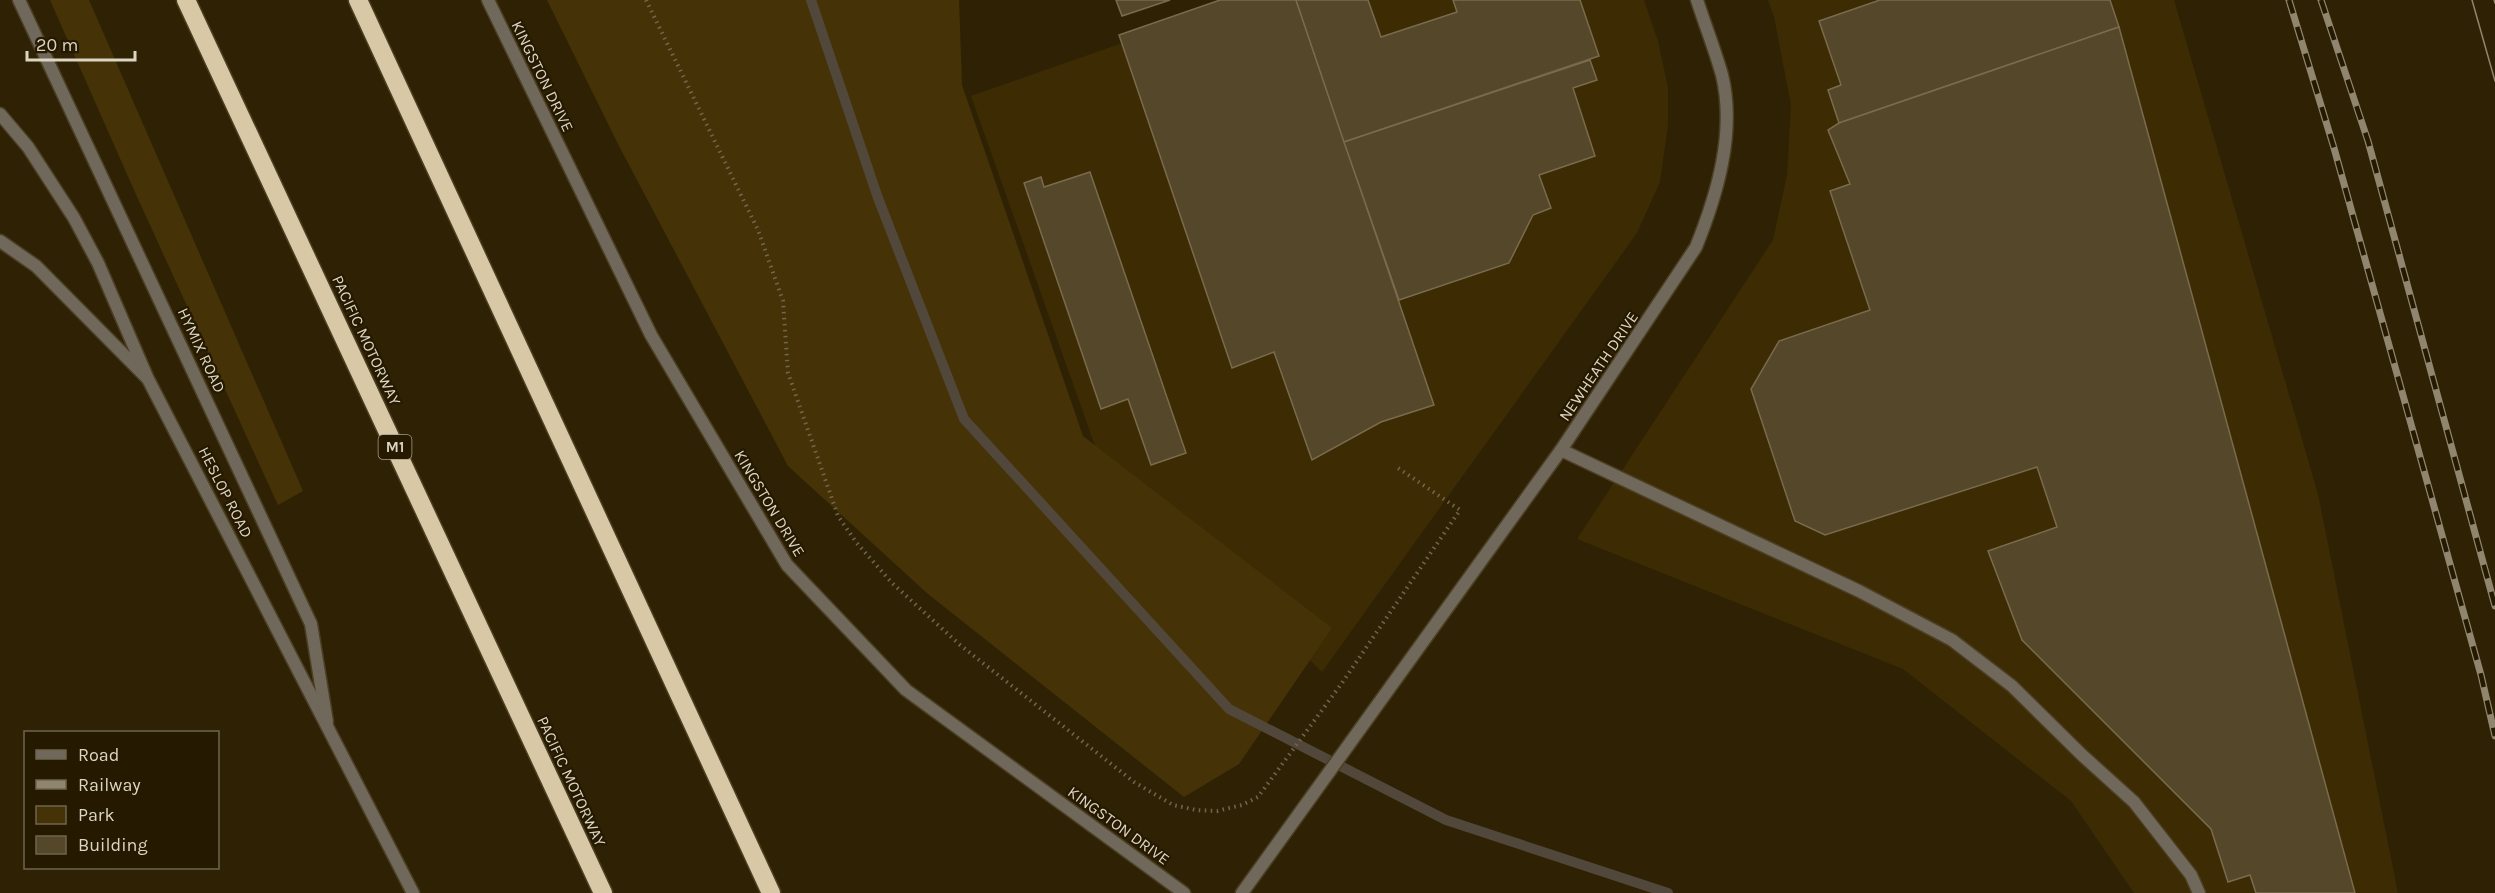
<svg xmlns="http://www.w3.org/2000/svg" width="2495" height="893" font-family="Karla,sans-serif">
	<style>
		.built { fill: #3c2b03 }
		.green { fill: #453307 }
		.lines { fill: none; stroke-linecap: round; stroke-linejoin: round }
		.stream { stroke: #51483b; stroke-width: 10 }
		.building { fill: #554729; stroke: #7a6b4d; stroke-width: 1.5 }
		.service-casing { stroke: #4b3f23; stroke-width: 15 }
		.minor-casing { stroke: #4b3f23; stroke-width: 15 }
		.tertiary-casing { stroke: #4b3f23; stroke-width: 15 }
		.motorway-casing { stroke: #4b3f23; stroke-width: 21 }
		.path { stroke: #72674e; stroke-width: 4; stroke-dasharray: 1.5 4.5; stroke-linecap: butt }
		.service { stroke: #6f685b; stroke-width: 12 }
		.minor { stroke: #6f685b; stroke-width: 12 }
		.tertiary { stroke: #6f685b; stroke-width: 12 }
		.motorway { stroke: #d8c8a6; stroke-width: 18 }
		.tram { stroke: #90856e; stroke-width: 1.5 }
		.rail-casing { stroke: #90856e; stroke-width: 7 }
		.rail { stroke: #251900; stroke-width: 4.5; stroke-dasharray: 14; stroke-linecap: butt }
		.labels { text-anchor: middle; stroke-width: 4.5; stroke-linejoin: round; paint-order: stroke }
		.shield { fill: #251900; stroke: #a69d89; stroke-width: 1.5 }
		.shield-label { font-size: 15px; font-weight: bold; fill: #ddd5c4 }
		.street-label { font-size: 16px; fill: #ddd5c4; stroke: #251900 }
	</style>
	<rect width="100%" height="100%" fill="#2f2204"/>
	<!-- built -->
	<g class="built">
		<polygon points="1245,0 1644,0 1658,41 1668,87 1668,125 1660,182 1637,233 1322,672 1095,446 971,96"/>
		<polygon points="1768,0 2174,0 2318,494 2398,893 2134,893 2071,801 1903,669 1577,539 1773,240 1787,175 1791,105 1774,17"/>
	</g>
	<!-- green -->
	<g class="green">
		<polygon points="50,0 89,0 303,491 278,505 134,190"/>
		<polygon points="547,0 959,0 962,85 1083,436 1332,628 1239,764 1184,797 928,594 788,466 618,144"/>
	</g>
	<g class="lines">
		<!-- stream -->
		<polyline class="stream" points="811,0 878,198 964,419 1229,709 1446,820 1668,893"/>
	</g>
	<!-- building -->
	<g class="building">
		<polygon points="1116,0 1170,0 1122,16"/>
		<polygon points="1220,0 1296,0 1434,405 1381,422 1312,460 1274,352 1232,368 1119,35"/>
		<polygon points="1296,0 1368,0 1381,37 1457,12 1453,0 1580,0 1599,56 1344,142"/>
		<polygon points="1880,0 2110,0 2119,27 1839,123 1828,90 1841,85 1819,21"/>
		<polygon points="2119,27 2355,893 2256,893 2250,875 2228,882 2211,829 2022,640 1988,551 2057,527 2037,467 1825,535 1795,521 1751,389 1779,341 1870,310 1830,191 1850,184 1828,130 1839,123"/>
		<polygon points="1590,60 1597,80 1573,88 1595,156 1539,175 1551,208 1533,215 1509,263 1399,300 1344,142"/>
		<polygon points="1090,172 1186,453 1151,465 1128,399 1101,409 1024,183 1041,177 1044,187"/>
	</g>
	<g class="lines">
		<defs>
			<polyline id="service" points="1561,450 1859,591 1952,640 2012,686 2082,755 2134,802 2191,875 2199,893"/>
			<g id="minor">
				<polyline points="19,0 311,624 327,722"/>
				<polyline points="0,241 36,266 147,378"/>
				<path d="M1242,893L1561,450L1696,247C1717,195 1736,132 1722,75C1715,50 1705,25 1697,0"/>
			</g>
			<g id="tertiary">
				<polyline points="488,0 651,335 787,565 906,690 1184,893"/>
				<polyline points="0,114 28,147 74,218 98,263 148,379 413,893"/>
			</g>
			<g id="motorway">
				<polyline points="186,0 603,893"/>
				<polyline points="358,0 771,893"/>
			</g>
		</defs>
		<!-- service casing -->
		<use href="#service" class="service-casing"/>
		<!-- minor casing -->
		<use href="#minor" class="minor-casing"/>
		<!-- tertiary casing -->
		<use href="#tertiary" class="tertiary-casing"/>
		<!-- motorway casing -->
		<use href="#motorway" class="motorway-casing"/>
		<!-- path -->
		<polyline class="path" points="646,0 758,230 783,301 788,373 838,516 856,542 892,583 960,645 1134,782 1173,805 1196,810 1217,811 1242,805 1258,797 1342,683 1460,510 1395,466"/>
		<!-- service -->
		<use href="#service" class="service"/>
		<!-- minor -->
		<use href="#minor" class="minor"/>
		<!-- tertiary -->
		<use href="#tertiary" class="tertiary"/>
		<!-- motorway -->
		<use href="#motorway" class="motorway"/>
		<!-- tram -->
		<g class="tram">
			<polyline points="2472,0 2495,81"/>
			<polyline points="2494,0 2495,3"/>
		</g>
		<defs>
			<g id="rail">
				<polyline points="2289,0 2334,148 2481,675 2495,736"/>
				<polyline points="2321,0 2368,141 2495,606"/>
			</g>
		</defs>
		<!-- rail casing -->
		<use href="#rail" class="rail-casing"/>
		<!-- rail -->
		<use href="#rail" class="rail"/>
	</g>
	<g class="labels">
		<!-- shield labels -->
		<rect class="shield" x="378.5" y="435" width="33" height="24" rx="4.5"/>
		<g class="shield-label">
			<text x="395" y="452">M1</text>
		</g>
		<!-- street labels -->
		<g class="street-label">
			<text transform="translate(543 76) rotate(64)" y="6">KINGSTON DRIVE</text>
			<text transform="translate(367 340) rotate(65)" y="6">PACIFIC MOTORWAY</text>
			<text transform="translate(202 350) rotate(65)" y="6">HYMIX ROAD</text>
			<text transform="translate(1598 366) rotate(-56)" y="6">NEWHEATH DRIVE</text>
			<text transform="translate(226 492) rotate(63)" y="6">HESLOP ROAD</text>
			<text transform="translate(770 503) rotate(59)" y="6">KINGSTON DRIVE</text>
			<text transform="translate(572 781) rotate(65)" y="6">PACIFIC MOTORWAY</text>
			<text transform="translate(1119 825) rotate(36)" y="6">KINGSTON DRIVE</text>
		</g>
	</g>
	<!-- legend -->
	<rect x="24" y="731" width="195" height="138" fill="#251900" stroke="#6f644e" stroke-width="1.5"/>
	<rect x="36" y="750" width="30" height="9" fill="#6f685b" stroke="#6f644e" stroke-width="1.5"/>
	<text x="78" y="761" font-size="18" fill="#ddd5c4">Road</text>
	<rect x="36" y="780" width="30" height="9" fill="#90856e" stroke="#6f644e" stroke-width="1.5"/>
	<text x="78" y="791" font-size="18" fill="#ddd5c4">Railway</text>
	<rect x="36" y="806" width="30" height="18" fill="#453307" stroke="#6f644e" stroke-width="1.5"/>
	<text x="78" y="821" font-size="18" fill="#ddd5c4">Park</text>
	<rect x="36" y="836" width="30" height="18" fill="#554729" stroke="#6f644e" stroke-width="1.5"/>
	<text x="78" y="851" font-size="18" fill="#ddd5c4">Building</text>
	<!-- scale -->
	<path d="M27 51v9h108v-9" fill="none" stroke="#ddd5c4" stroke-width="3"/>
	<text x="36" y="51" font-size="18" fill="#ddd5c4" stroke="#251900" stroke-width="4.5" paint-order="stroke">20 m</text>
</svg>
